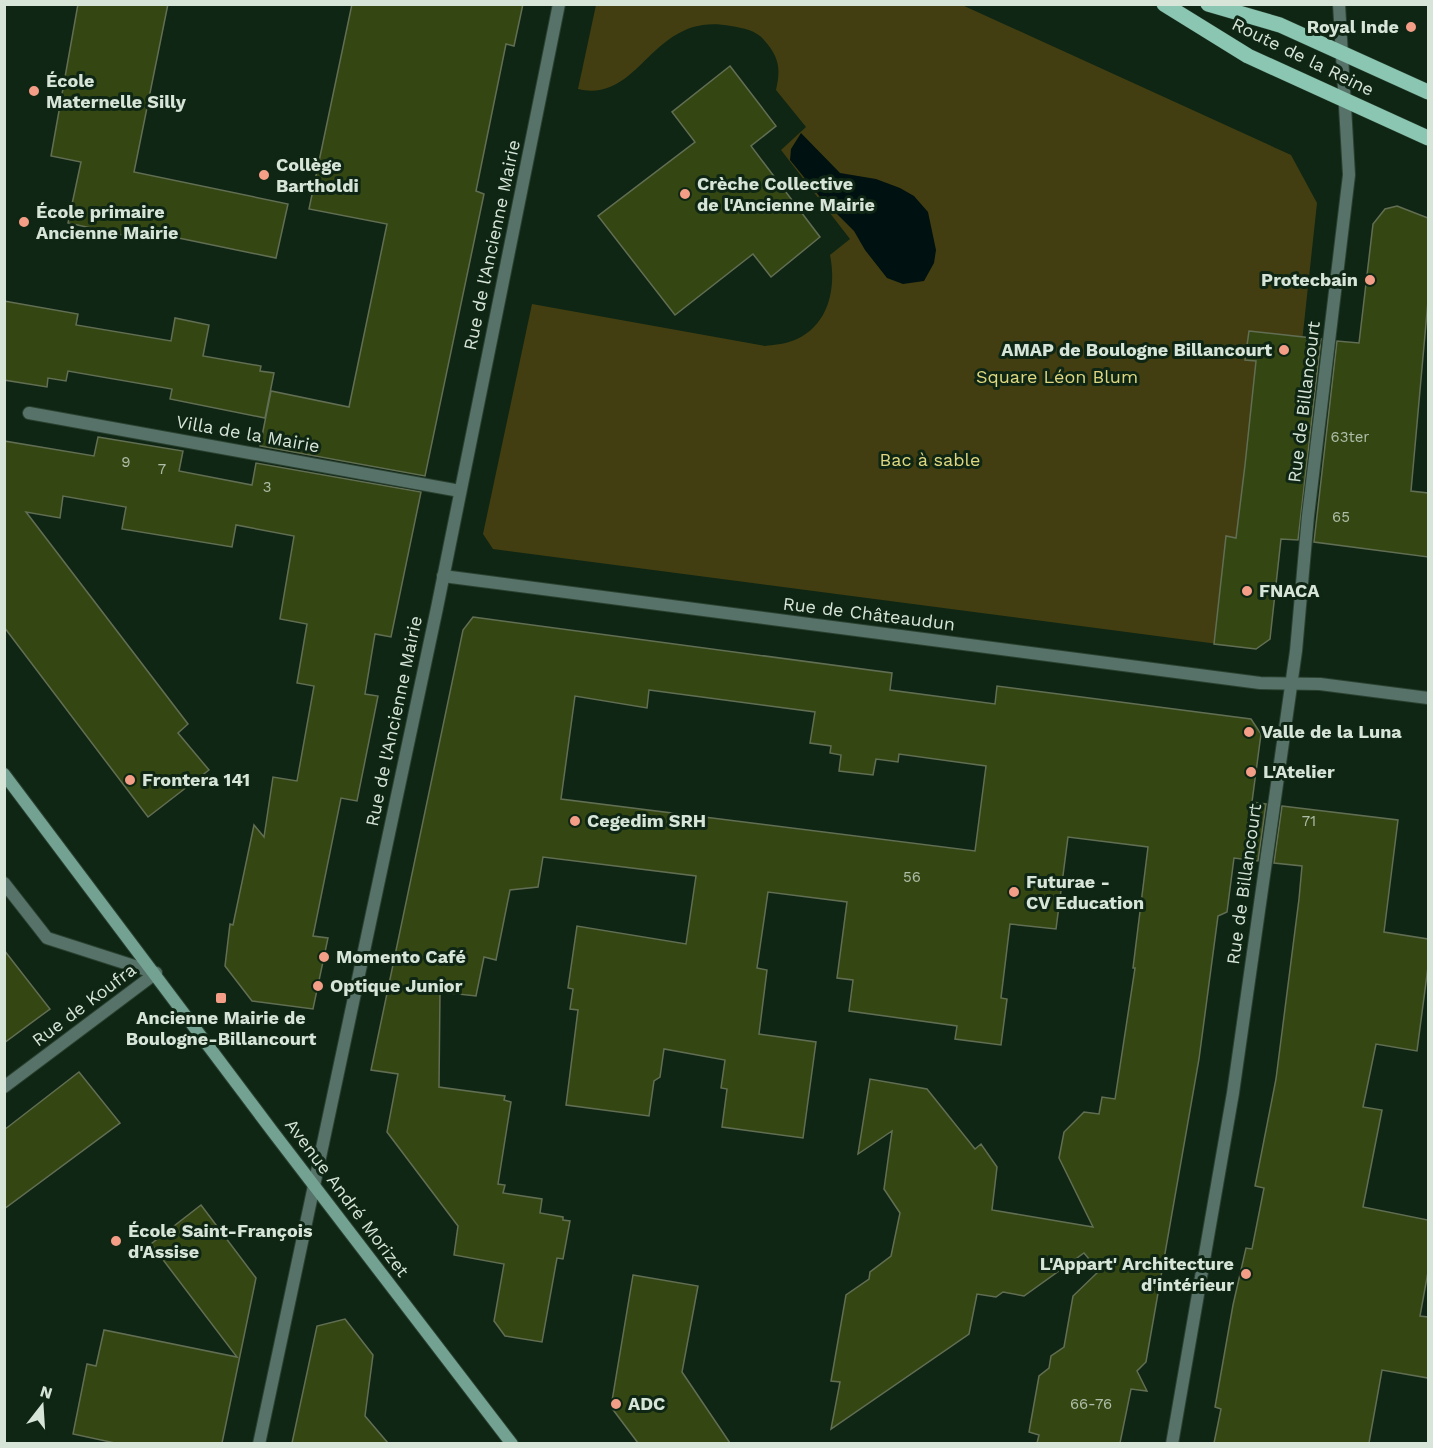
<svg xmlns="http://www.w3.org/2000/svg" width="1433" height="1448" font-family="'Work Sans',sans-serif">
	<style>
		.green { fill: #423e11 }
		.water { fill: #011 }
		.building { fill: #344713; stroke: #626e53; stroke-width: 1.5; fill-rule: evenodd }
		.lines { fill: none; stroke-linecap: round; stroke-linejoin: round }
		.lane-casing { stroke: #2b4130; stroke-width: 14 }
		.street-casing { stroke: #2b4130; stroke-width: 14 }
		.secondary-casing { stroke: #2b4130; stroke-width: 14 }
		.primary-casing { stroke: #2b4130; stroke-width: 16 }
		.lane { stroke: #567269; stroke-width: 12 }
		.street { stroke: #567269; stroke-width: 12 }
		.secondary { stroke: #73a192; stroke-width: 12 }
		.primary { stroke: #8ac6b2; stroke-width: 15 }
		.poi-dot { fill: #f49e87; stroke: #0f2614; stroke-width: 2 }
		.labels { text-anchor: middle; stroke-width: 6; stroke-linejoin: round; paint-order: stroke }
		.number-label { font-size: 15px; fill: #aebea8 }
		.poi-label { font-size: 18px; font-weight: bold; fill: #d7e5d9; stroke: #0f2614; text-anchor: start }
		.street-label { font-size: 18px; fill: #d7e5d9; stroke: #0f2614 }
		.park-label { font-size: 18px; fill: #dfd881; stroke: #0f2614 }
	</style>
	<rect width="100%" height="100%" fill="#0f2614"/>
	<!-- green -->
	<path class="green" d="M596,5H962L1291,155L1317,203L1270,639L1256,649L493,549L483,534L532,304L765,346C773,345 784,344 792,341C828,328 837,289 830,255L850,239L781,150L806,127L776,90C781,68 779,57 764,40C756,30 743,28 731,26C651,10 642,104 578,89Z"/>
	<!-- water -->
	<polygon class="water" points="801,133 840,173 876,179 900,188 914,196 928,212 936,250 934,263 924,281 903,284 887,278 865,250 854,231 820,197 790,160 791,149"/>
	<!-- building -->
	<g class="building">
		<polygon points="78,4 168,4 134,172 288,204 276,258 125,227 123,235 68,223 81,162 51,156"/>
		<polygon points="352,4 523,4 514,46 506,44 476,191 484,194 425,476 260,446 271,391 349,407 387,224 309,209"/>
		<polygon points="730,66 776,126 751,146 820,237 771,277 753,254 675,315 598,216 695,142 672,112"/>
		<polygon points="1397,206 1428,218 1428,301 1411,491 1428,493 1428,557 1314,542 1337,341 1359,343 1373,224 1385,209"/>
		<polygon points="4,301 78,314 76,325 171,341 175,318 209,325 203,356 261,366 260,371 274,373 265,418 170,399 172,389 68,371 66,381 48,378 47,387 4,380"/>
		<polygon points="1249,331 1321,339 1298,540 1281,539 1270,639 1256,649 1214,644 1226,536 1236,538 1245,465 1256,361 1245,360"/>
		<polygon points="98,437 183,451 179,471 252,485 256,463 421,492 391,637 375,634 365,694 378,696 357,801 341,798 313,936 328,938 313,1009 252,1001 225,966 230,924 233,925 254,825 264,837 273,777 297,781 314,686 297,683 307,624 280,619 294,536 236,525 232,547 122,529 126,507 63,496 60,518 26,512 188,724 178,733 209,770 148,817 4,627 4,441 94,456"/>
		<path d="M473,617L892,673L890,690L995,704L997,686L1251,719L1261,734L1252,802L1266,804L1258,861L1234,858L1227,912L1218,916L1199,1059L1146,1362L1137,1371L1147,1391L1131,1389L1120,1443H1037L1039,1435L1029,1432L1039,1376L1049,1368L1051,1356L1064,1347L1073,1296L1099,1271L1084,1253L1024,1296L1003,1292L996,1297L977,1294L969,1334L831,1429L840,1382L831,1381L846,1295L869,1279L870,1272L891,1256L900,1213L884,1189L892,1131L858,1154L870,1079L927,1089L975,1149L981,1144L997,1167L992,1210L1093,1227L1059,1158L1064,1132L1084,1112L1099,1114L1102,1097L1115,1099L1135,968H1133L1148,847L1068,837L1056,929L1010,924L1001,998L1007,999L1001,1045L955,1039L957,1026L849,1011L853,980L837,978L847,902L768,892L757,968L767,970L759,1034L816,1042L803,1138L722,1127L727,1089L721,1088L725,1060L664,1049L660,1077L654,1081L649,1116L566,1105L578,1010L570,1009L573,989L568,988L577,926L686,944L696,876L543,857L538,887L510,890L496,960L484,957L476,996L440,992L439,1087L505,1096L504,1100L511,1102L498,1184L505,1185L503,1193L542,1199L540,1213L563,1217V1220L570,1221L563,1259L557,1258L542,1342L505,1336L494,1321L504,1264L454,1255L458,1226L387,1132L398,1074L371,1070L463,630ZM649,690L815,712L810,743L831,746L830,753L841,755L839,771L873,775L876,759L898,762L899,754L986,766L975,851L561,799L575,696L647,708Z"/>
		<polygon points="1282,806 1398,820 1384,932 1428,939 1428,967 1417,1051 1376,1044 1363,1107 1382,1110 1363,1207 1428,1220 1428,1272 1420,1316 1428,1317 1428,1378 1382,1370 1369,1443 1214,1443 1221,1409 1215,1407 1233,1305 1246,1248 1252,1249 1264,1188 1255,1186 1276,1079 1299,899 1302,866 1274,863"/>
		<polygon points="4,950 50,1009 4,1043"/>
		<polygon points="79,1072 120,1123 4,1209 4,1130"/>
		<polygon points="201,1205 256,1278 222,1443 115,1443 73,1434 87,1364 96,1366 104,1330 237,1357 151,1244"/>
		<polygon points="633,1275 698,1286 682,1372 730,1443 638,1443 611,1407"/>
		<polygon points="345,1319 373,1355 365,1416 388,1443 292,1443 317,1326"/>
	</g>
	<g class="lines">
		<defs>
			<g id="lane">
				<polyline points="29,413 460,491"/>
				<polyline points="4,883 47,938 156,973"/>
			</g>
			<g id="street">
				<polyline points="443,576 1260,683 1320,684 1428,698"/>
				<polyline points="4,1087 156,973"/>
				<polyline points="259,1444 437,608 559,4"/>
				<polyline points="1172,1444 1233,1093 1296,651 1308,516 1349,175 1339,4"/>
			</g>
			<polyline id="secondary" points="4,774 273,1132 512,1444"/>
			<g id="primary">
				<polyline points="1164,4 1248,56 1428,138"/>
				<polyline points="1208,4 1280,25 1428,92"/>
			</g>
		</defs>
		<!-- lane casing -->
		<use href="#lane" class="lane-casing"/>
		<!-- street casing -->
		<use href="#street" class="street-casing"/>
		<!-- secondary casing -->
		<use href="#secondary" class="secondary-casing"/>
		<!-- primary casing -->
		<use href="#primary" class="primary-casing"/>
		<!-- lane -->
		<use href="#lane" class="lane"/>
		<!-- street -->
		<use href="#street" class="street"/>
		<!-- secondary -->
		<use href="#secondary" class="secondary"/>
		<!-- primary -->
		<use href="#primary" class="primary"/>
	</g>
	<!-- markers -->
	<g class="poi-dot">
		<circle cx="1411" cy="27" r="6"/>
		<circle cx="34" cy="91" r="6"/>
		<circle cx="264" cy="175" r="6"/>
		<circle cx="685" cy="194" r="6"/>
		<circle cx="24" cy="222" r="6"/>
		<circle cx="1370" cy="280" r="6"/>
		<circle cx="1284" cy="350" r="6"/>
		<circle cx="1247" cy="591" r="6"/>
		<circle cx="1249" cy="732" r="6"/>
		<circle cx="1251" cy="772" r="6"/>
		<circle cx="130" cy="780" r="6"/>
		<circle cx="575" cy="821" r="6"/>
		<circle cx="1014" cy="892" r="6"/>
		<circle cx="324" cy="957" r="6"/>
		<circle cx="318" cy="986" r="6"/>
		<rect x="215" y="992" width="12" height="12" rx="3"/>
		<circle cx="116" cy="1241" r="6"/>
		<circle cx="1246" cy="1274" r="6"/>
		<circle cx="616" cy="1404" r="6"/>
	</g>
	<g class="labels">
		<!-- number labels -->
		<g class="number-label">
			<text x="1350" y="442">63ter</text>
			<text x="126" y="467">9</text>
			<text x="162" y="474">7</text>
			<text x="267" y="492">3</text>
			<text x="1341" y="522">65</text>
			<text x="1309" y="826">71</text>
			<text x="912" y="882">56</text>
			<text x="1091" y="1409">66-76</text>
		</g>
		<!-- poi labels -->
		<g class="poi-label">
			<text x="1399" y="33" text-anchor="end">Royal Inde</text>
			<text x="46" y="87">École<tspan x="46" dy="21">Maternelle Silly</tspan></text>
			<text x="276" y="171">Collège<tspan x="276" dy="21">Bartholdi</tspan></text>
			<text x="697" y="190">Crèche Collective<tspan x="697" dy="21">de l'Ancienne Mairie</tspan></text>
			<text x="36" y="218">École primaire<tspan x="36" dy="21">Ancienne Mairie</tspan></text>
			<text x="1358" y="286" text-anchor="end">Protecbain</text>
			<text x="1272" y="356" text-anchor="end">AMAP de Boulogne Billancourt</text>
			<text x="1259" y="597">FNACA</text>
			<text x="1261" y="738">Valle de la Luna</text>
			<text x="1263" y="778">L'Atelier</text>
			<text x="142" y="786">Frontera 141</text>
			<text x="587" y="827">Cegedim SRH</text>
			<text x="1026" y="888">Futurae -<tspan x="1026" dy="21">CV Education</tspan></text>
			<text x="336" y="963">Momento Café</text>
			<text x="330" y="992">Optique Junior</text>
			<text x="221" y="1024" text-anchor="middle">Ancienne Mairie de<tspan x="221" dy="21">Boulogne-Billancourt</tspan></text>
			<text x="128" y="1237">École Saint-François<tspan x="128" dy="21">d'Assise</tspan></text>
			<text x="1234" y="1270" text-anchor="end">L'Appart' Architecture<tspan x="1234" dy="21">d'intérieur</tspan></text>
			<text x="628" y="1410">ADC</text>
		</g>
		<!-- street labels -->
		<g class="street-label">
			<text transform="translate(1303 57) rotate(26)" y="6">Route de la Reine</text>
			<text transform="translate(492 245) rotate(-78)" y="6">Rue de l'Ancienne Mairie</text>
			<text transform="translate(1304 402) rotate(-83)" y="6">Rue de Billancourt</text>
			<text transform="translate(248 434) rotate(10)" y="6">Villa de la Mairie</text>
			<text transform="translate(869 614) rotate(7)" y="6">Rue de Châteaudun</text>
			<text transform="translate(394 721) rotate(-78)" y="6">Rue de l'Ancienne Mairie</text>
			<text transform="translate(1244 884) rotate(-82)" y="6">Rue de Billancourt</text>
			<text transform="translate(84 1005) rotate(-37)" y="6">Rue de Koufra</text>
			<text transform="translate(347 1198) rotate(53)" y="6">Avenue André Morizet</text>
		</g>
		<!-- park labels -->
		<g class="park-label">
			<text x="1057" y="383">Square Léon Blum</text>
			<text x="930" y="466">Bac à sable</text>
		</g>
	</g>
	<!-- border -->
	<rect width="1433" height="1448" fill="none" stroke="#d7e5d9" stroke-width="12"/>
	<!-- north arrow -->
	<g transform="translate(42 1406) rotate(17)" stroke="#0f2614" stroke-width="4.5" paint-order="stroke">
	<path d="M0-4.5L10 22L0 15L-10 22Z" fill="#d7e5d9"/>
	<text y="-9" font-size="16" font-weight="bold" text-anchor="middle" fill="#d7e5d9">N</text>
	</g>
</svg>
